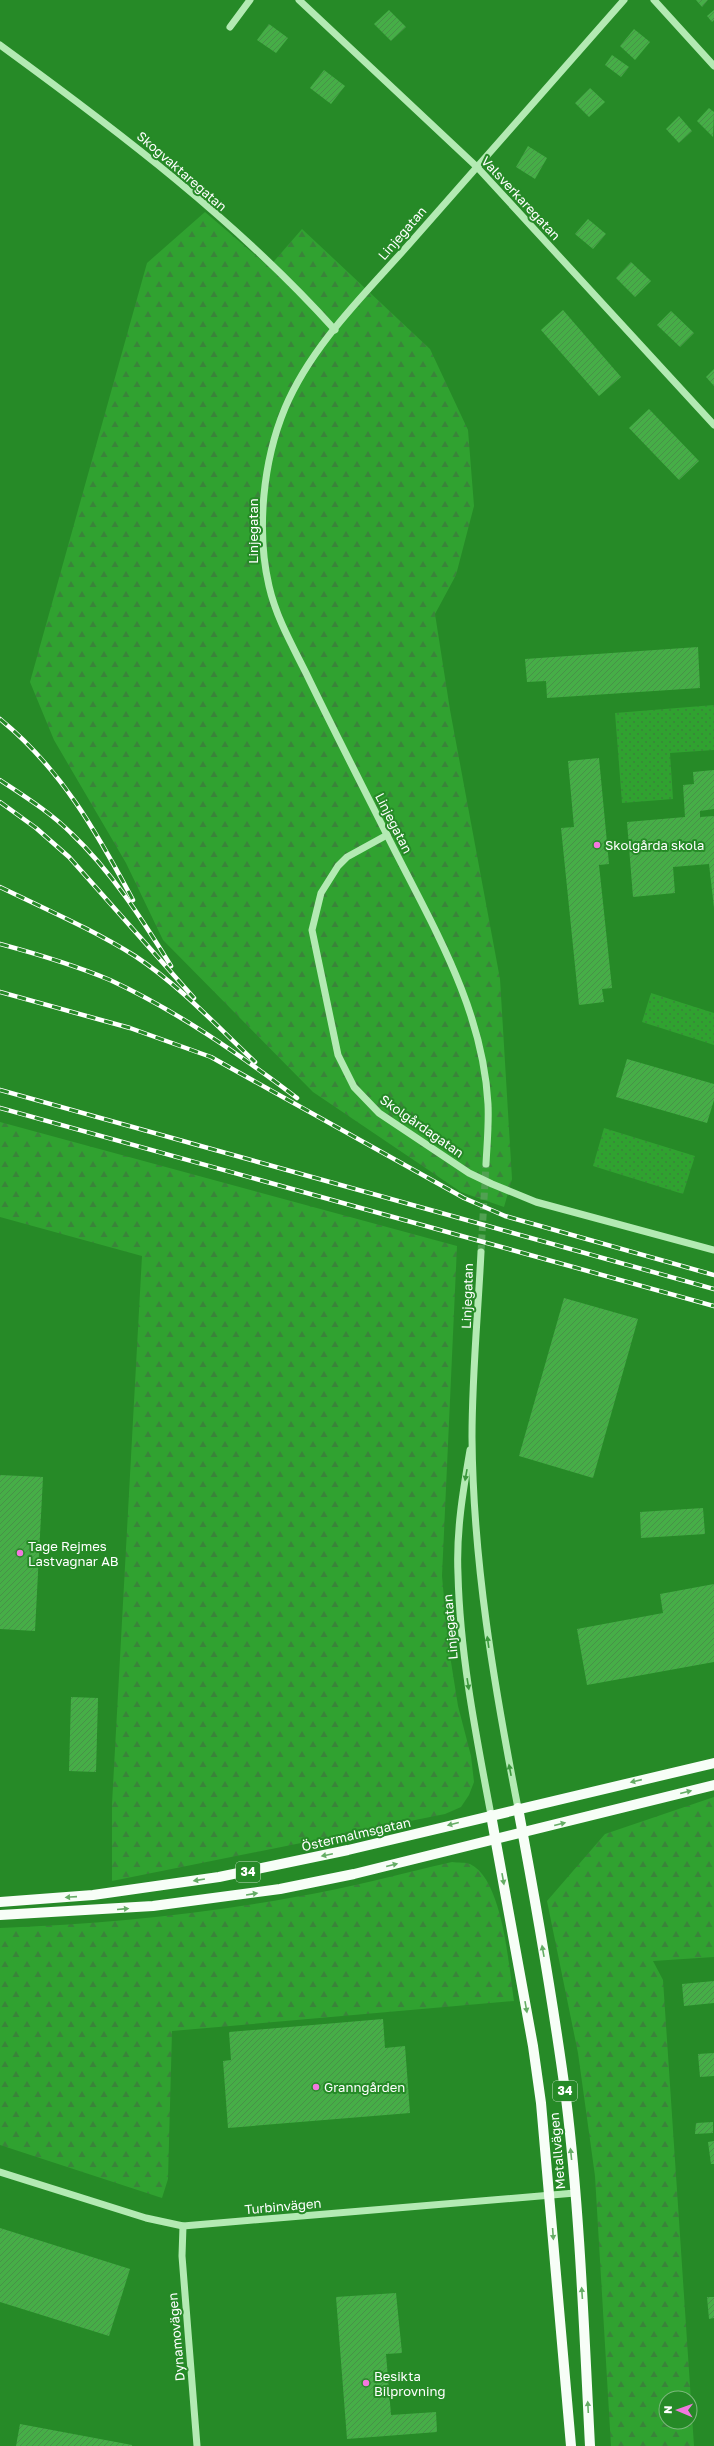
<svg xmlns="http://www.w3.org/2000/svg" width="714" height="2446" font-family="'Golos Text',sans-serif">
	<style>
		.forest { fill: url(#forest-firs); fill-rule: evenodd }
		.park { fill: url(#park-dots) }
		.building { fill: url(#building-hatch) }
		.lines { fill: none; stroke-linecap: round; stroke-linejoin: round }
		.minor-tunnel { stroke: #51a152; stroke-width: 7; stroke-dasharray: 7 3.5; stroke-linecap: butt }
		.minor { stroke: #b3eab3; stroke-width: 7 }
		.major { stroke: #f7fef7; stroke-width: 10 }
		.rail-casing { stroke: #fff; stroke-width: 4.5 }
		.rail { stroke: #268a27; stroke-width: 3; stroke-dasharray: 9; stroke-linecap: butt }
		.oneway { fill: #3b983c }
		.oneway2 { fill: #65ad65 }
		.poi-dot { fill: #f378df; stroke: #268a27; stroke-width: 1.5 }
		.labels { text-anchor: middle; stroke-width: 4; stroke-linejoin: round; paint-order: stroke }
		.shield { fill: #268a27; stroke: #bedcbe; stroke-width: 1 }
		.shield-label { font-size: 12px; font-weight: bold; fill: #fff }
		.street-label { font-size: 13px; fill: #fff; stroke: #268a27 }
		.poi-label { font-size: 13px; fill: #fff; stroke: #268a27; text-anchor: start }
	</style>
	<defs>
		<pattern id="forest-firs" width="22" height="20" patternUnits="userSpaceOnUse"><rect width="22" height="20" fill="#30a230"/><path d="M5 1l3.5 6h-7zM16 11l3.5 6h-7z" fill="#3a843a"/></pattern>
		<pattern id="park-dots" width="8" height="8" patternUnits="userSpaceOnUse"><rect width="8" height="8" fill="#30a230"/><path d="M2 2h.1M6 6h.1" fill="none" stroke="#3a843a" stroke-width="1.8" stroke-linecap="round"/></pattern>
		<pattern id="building-hatch" width="6" height="6" patternUnits="userSpaceOnUse"><rect width="6" height="6" fill="#46ae47"/><path d="M-1 1l2-2M0 6l6-6M5 7l2-2" fill="none" stroke="#489148"/></pattern>
	</defs>
	<rect width="100%" height="100%" fill="#268a27"/>
	<!-- forest -->
	<g class="forest">
		<polygon points="205,212 269,267 302,229 430,349 468,430 474,506 456,575 435,614 450,710 500,979 512,1179 504,1207 461,1192 313,1092 163,940 126,863 54,740 30,682 147,263"/>
		<polygon points="0,1122 457,1246 442,1576 448,1643 458,1706 471,1756 474,1782 469,1795 461,1807 445,1814 112,1881 112,1804 142,1256 0,1217"/>
		<path d="M714,1797V1957L653,1961L663,1980L694,2446H611L595,2176L578,2053L547,1901L605,1834ZM666,2398H690V2422H666Z"/>
		<path d="M452,1862C458,1863 466,1862 470,1864C503,1879 509,1968 514,2001L172,2031L168,2179L162,2198L0,2145V1928C99,1924 198,1915 295,1897C348,1888 400,1874 452,1862Z"/>
	</g>
	<!-- park -->
	<g class="park">
		<polygon points="714,705 714,750 670,753 673,799 622,803 615,713"/>
		<polygon points="651,993 714,1013 714,1045 642,1022"/>
		<polygon points="604,1128 695,1156 683,1194 593,1166"/>
	</g>
	<!-- building -->
	<g class="building">
		<polygon points="696,0 708,0 702,7"/>
		<polygon points="389,10 406,27 391,41 374,24"/>
		<polygon points="714,10 714,20 712,22 707,16"/>
		<polygon points="269,24 288,38 276,53 257,40"/>
		<polygon points="634,29 650,42 635,60 620,46"/>
		<polygon points="612,55 629,67 621,77 605,65"/>
		<polygon points="324,70 345,86 331,104 310,88"/>
		<polygon points="590,88 605,102 589,117 575,103"/>
		<polygon points="709,108 714,112 713,137 697,121"/>
		<polygon points="679,116 692,131 679,143 666,129"/>
		<polygon points="528,146 547,158 535,179 516,167"/>
		<polygon points="588,219 606,234 593,249 575,234"/>
		<polygon points="631,262 651,281 635,297 616,278"/>
		<polygon points="563,310 621,377 599,396 541,330"/>
		<polygon points="671,311 694,333 680,347 657,325"/>
		<polygon points="714,369 714,386 706,377"/>
		<polygon points="649,409 699,461 679,480 629,428"/>
		<polygon points="698,647 700,688 547,698 546,681 527,682 525,659"/>
		<polygon points="599,758 609,864 599,865 612,988 602,989 604,1002 579,1005 561,828 574,827 568,761"/>
		<polygon points="714,770 714,809 700,811 700,817 714,816 714,908 709,864 673,867 675,893 633,897 627,822 685,817 683,785 694,784 693,772"/>
		<polygon points="627,1059 714,1084 714,1100 707,1123 616,1097"/>
		<polygon points="564,1298 638,1319 593,1478 519,1456"/>
		<polygon points="0,1475 43,1477 35,1631 0,1629"/>
		<polygon points="703,1508 705,1534 641,1538 640,1512"/>
		<polygon points="714,1584 714,1662 587,1685 577,1629 663,1613 660,1594"/>
		<polygon points="71,1697 98,1698 96,1772 69,1771"/>
		<polygon points="714,1981 714,2003 684,2006 682,1984"/>
		<polygon points="383,2019 385,2048 405,2046 410,2113 228,2128 223,2061 231,2060 229,2032"/>
		<polygon points="714,2053 714,2076 700,2077 698,2054"/>
		<polygon points="713,2122 713,2133 695,2134 696,2123"/>
		<polygon points="714,2141 714,2164 711,2164 708,2142"/>
		<polygon points="0,2228 130,2269 109,2336 0,2302"/>
		<polygon points="396,2293 402,2353 386,2354 391,2415 436,2412 437,2432 347,2439 336,2297"/>
		<polygon points="707,2297 714,2297 714,2318 709,2319"/>
		<polygon points="20,2424 132,2445 132,2446 16,2446"/>
	</g>
	<g class="lines">
		<!-- minor-tunnel -->
		<polyline class="minor-tunnel" points="481,1252 486,1164"/>
		<!-- minor -->
		<g class="minor">
			<polyline points="299,0 477,167 714,425"/>
			<polyline points="654,0 714,66"/>
			<polyline points="230,27 250,0"/>
			<path d="M0,45C118,131 237,221 335,330"/>
			<polyline points="387,835 347,857 338,866 321,893 312,930 338,1055 354,1087 379,1113 469,1173 492,1184 536,1202 714,1250"/>
			<path d="M486,1164C487,1144 489,1124 488,1104C483,1008 432,925 390,841C362,785 333,729 306,673C292,645 276,617 269,586C256,530 263,461 285,408C312,344 366,293 411,242C482,161 553,81 624,0"/>
			<path d="M481,1252C478,1314 472,1375 472,1437C473,1562 494,1685 518,1808"/>
			<path d="M470,1450C463,1491 456,1532 458,1574C460,1655 476,1735 491,1815"/>
			<polyline points="0,2172 146,2218 183,2226 575,2193"/>
			<polyline points="183,2226 182,2256 197,2446"/>
		</g>
		<!-- major -->
		<g class="major">
			<path d="M518,1808C536,1904 553,2001 566,2098C580,2213 584,2330 590,2446"/>
			<polyline points="491,1815 533,2046 541,2103 571,2446"/>
			<polyline points="0,1902 93,1895 219,1877 348,1850 714,1763"/>
			<polyline points="0,1915 153,1906 280,1889 354,1874 714,1785"/>
		</g>
		<defs>
			<g id="rail">
				<path d="M0,719C61,769 96,831 133,900"/>
				<path d="M0,780C24,796 50,812 71,833C111,871 142,919 171,966"/>
				<polyline points="0,802 36,828 69,857 194,998"/>
				<path d="M0,887C45,909 92,929 135,956C179,985 217,1026 255,1062"/>
				<path d="M0,944C37,954 74,965 110,980C177,1011 239,1054 297,1098"/>
				<polyline points="0,992 130,1028 211,1057 464,1198 505,1216 714,1275"/>
				<polyline points="0,1090 714,1289"/>
				<polyline points="0,1108 714,1306"/>
			</g>
		</defs>
		<!-- rail casing -->
		<use href="#rail" class="rail-casing"/>
		<!-- rail -->
		<use href="#rail" class="rail"/>
	</g>
	<!-- one-way arrows -->
	<defs><path id="oneway-solid" d="M-6-.8H1V-3.2L6.5 0L1 3.2V.8H-6Z"/></defs>
	<g class="oneway">
		<use href="#oneway-solid" transform="translate(466 1475) rotate(100)"/>
		<use href="#oneway-solid" transform="translate(488 1642) rotate(-98)"/>
		<use href="#oneway-solid" transform="translate(468 1684) rotate(81)"/>
		<use href="#oneway-solid" transform="translate(510 1770) rotate(-101)"/>
	</g>
	<g class="oneway2">
		<use href="#oneway-solid" transform="translate(636 1781) rotate(167)"/>
		<use href="#oneway-solid" transform="translate(686 1792) rotate(-14)"/>
		<use href="#oneway-solid" transform="translate(453 1824) rotate(166)"/>
		<use href="#oneway-solid" transform="translate(560 1824) rotate(-14)"/>
		<use href="#oneway-solid" transform="translate(327 1855) rotate(168)"/>
		<use href="#oneway-solid" transform="translate(392 1865) rotate(-14)"/>
		<use href="#oneway-solid" transform="translate(503 1879) rotate(80)"/>
		<use href="#oneway-solid" transform="translate(199 1880) rotate(171)"/>
		<use href="#oneway-solid" transform="translate(252 1894) rotate(-9)"/>
		<use href="#oneway-solid" transform="translate(71 1897) rotate(176)"/>
		<use href="#oneway-solid" transform="translate(123 1909) rotate(-5)"/>
		<use href="#oneway-solid" transform="translate(543 1951) rotate(-100)"/>
		<use href="#oneway-solid" transform="translate(526 2007) rotate(80)"/>
		<use href="#oneway-solid" transform="translate(571 2154) rotate(-96)"/>
		<use href="#oneway-solid" transform="translate(553 2234) rotate(86)"/>
		<use href="#oneway-solid" transform="translate(582 2293) rotate(-94)"/>
		<use href="#oneway-solid" transform="translate(588 2407) rotate(-93)"/>
	</g>
	<!-- markers -->
	<g class="poi-dot">
		<circle cx="597" cy="845" r="4"/>
		<circle cx="20" cy="1553" r="4"/>
		<circle cx="316" cy="2087" r="4"/>
		<circle cx="366" cy="2383" r="4"/>
	</g>
	<g class="labels">
		<!-- shield labels -->
		<g class="shield">
			<rect x="236" y="1862" width="24" height="20" rx="3"/>
			<rect x="553" y="2081" width="24" height="20" rx="3"/>
		</g>
		<g class="shield-label">
			<text x="248" y="1876">34</text>
			<text x="565" y="2095">34</text>
		</g>
		<!-- street labels -->
		<g class="street-label">
			<text transform="translate(182 171) rotate(41)" y="5">Skogvaktaregatan</text>
			<text transform="translate(521 198) rotate(47)" y="5">Valsverkaregatan</text>
			<text transform="translate(402 233) rotate(-49)" y="5">Linjegatan</text>
			<text transform="translate(253 531) rotate(-90)" y="5">Linjegatan</text>
			<text transform="translate(394 823) rotate(63)" y="5">Linjegatan</text>
			<text transform="translate(422 1126) rotate(35)" y="5">Skolgårdagatan</text>
			<text transform="translate(467 1296) rotate(-88)" y="5">Linjegatan</text>
			<text transform="translate(450 1627) rotate(-95)" y="5">Linjegatan</text>
			<text transform="translate(356 1834) rotate(-13)" y="5">Östermalmsgatan</text>
			<text transform="translate(557 2151) rotate(-95)" y="5">Metallvägen</text>
			<text transform="translate(283 2206) rotate(-5)" y="5">Turbinvägen</text>
			<text transform="translate(176 2337) rotate(-95)" y="5">Dynamovägen</text>
		</g>
		<!-- poi labels -->
		<g class="poi-label">
			<text x="605" y="850">Skolgårda skola</text>
			<text x="28" y="1551">Tage Rejmes<tspan x="28" dy="15">Lastvagnar AB</tspan></text>
			<text x="324" y="2092">Granngården</text>
			<text x="374" y="2381">Besikta<tspan x="374" dy="15">Bilprovning</tspan></text>
		</g>
	</g>
	<!-- north arrow -->
	<g transform="translate(678 2410) rotate(272)"><circle r="19" fill="#268a27" stroke="#7db97d"/>
	<path d="M0-3L7 15L0 10L-7 15Z" fill="#f378df"/>
	<text y="-6" font-size="11" font-weight="bold" text-anchor="middle" fill="#ffffff">N</text>
	</g>
</svg>
